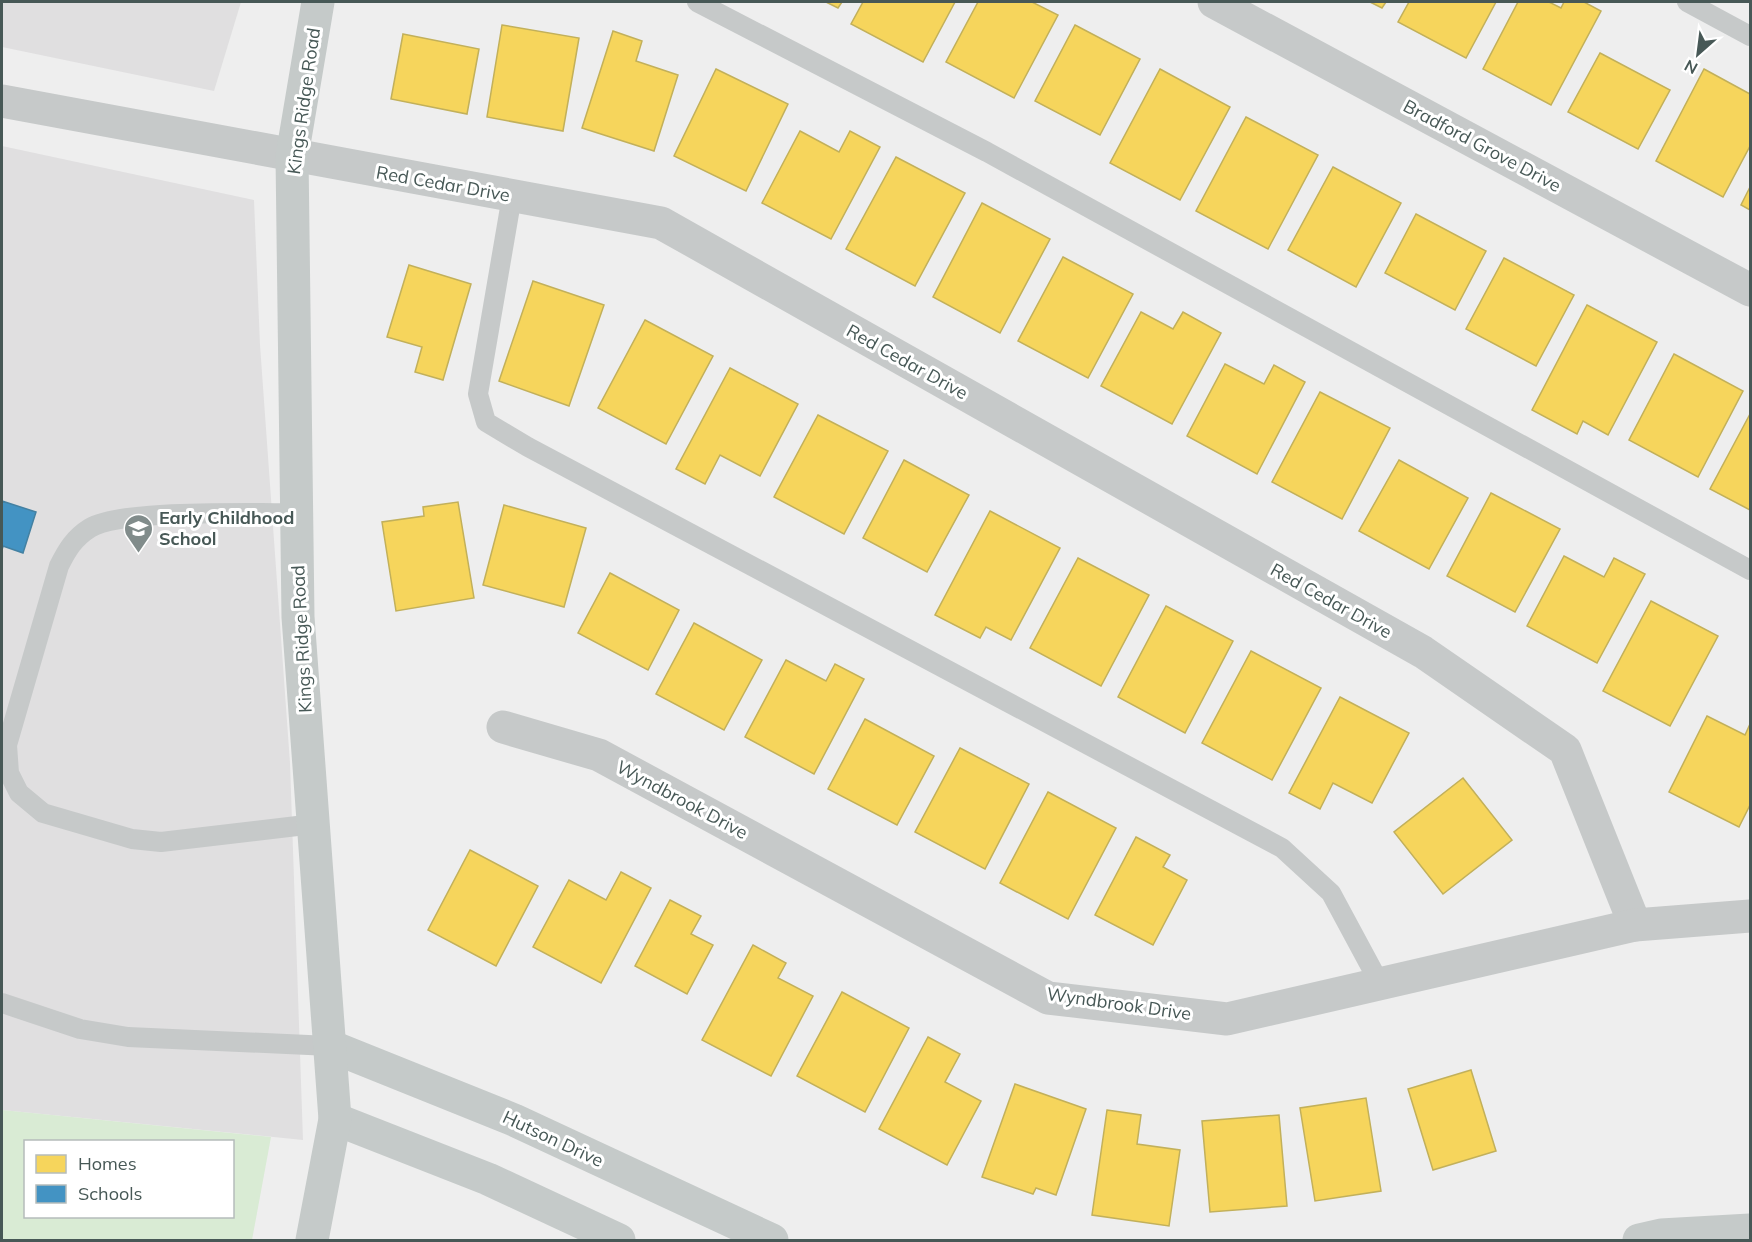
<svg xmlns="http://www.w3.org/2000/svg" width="1752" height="1242" font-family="Mulish,sans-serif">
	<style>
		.education { fill: #e0dfe0 }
		.green { fill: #d9ebd4; fill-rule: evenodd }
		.homes { fill: #f6d55c; stroke: #c2b05a; stroke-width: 1.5 }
		.schools { fill: #4393c3; stroke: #4481a2; stroke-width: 1.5 }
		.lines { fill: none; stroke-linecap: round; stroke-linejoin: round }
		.lane { stroke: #c6c9c9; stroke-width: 20 }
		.street { stroke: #c6c9c9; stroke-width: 33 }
		.secondary { stroke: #c5cac9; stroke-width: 33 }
		.labels { text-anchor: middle; stroke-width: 6; stroke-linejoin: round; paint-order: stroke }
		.street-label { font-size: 18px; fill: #475856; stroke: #fff }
		.poi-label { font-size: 18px; font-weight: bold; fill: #475856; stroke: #fff; text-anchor: start }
	</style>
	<rect width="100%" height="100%" fill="#eee"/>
	<!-- education -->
	<g class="education">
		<polygon points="2,2 241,2 214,91 2,47"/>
		<polygon points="2,146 254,200 260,345 290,763 303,1140 2,1110"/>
	</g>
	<!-- green -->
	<path class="green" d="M2,1110L271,1137L252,1240H2ZM26,1142H232V1216H26Z"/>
	<!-- homes -->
	<g class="homes">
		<polygon points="826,2 842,2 838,8"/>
		<polygon points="863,2 955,2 923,62 851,24"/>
		<polygon points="978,2 1032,2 1058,15 1014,98 946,62"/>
		<polygon points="1370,2 1386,2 1382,8"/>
		<polygon points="1409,2 1496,2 1466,58 1398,22"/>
		<polygon points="1518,2 1549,2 1561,8 1564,2 1584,2 1601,11 1551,105 1483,69"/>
		<polygon points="502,25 579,38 563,131 487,117"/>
		<polygon points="1075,25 1140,59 1100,135 1035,101"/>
		<polygon points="613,31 642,41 636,61 678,75 654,151 582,128"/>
		<polygon points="403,34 479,49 467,114 391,99"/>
		<polygon points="1600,53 1670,90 1638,149 1568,112"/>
		<polygon points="716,69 788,104 746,191 674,156"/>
		<polygon points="1160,69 1230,107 1180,200 1110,163"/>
		<polygon points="1704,69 1750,94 1750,146 1723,197 1656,161"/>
		<polygon points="1246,117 1318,155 1268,249 1196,211"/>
		<polygon points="800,131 839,152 850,131 880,147 831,239 762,203"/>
		<polygon points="896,157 965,193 915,286 846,249"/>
		<polygon points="1333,167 1401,203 1356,287 1288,250"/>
		<polygon points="1750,187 1750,210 1741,205"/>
		<polygon points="982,203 1050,239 1000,333 933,297"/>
		<polygon points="1416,214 1486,251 1455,310 1385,273"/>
		<polygon points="1063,257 1133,294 1088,378 1018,341"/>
		<polygon points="1504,258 1574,295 1536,366 1466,329"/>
		<polygon points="409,265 471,284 443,380 415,372 422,347 387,337"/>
		<polygon points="533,281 604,305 569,406 499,381"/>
		<polygon points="1587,305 1657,342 1608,435 1583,421 1577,434 1532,410"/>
		<polygon points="1141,312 1173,329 1183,312 1221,333 1172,424 1101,386"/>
		<polygon points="645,320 713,356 666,444 598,408"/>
		<polygon points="1674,354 1743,391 1698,477 1629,440"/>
		<polygon points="1225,364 1264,384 1274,365 1305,382 1257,474 1187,436"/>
		<polygon points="730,368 798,404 760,476 720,455 705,484 676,469"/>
		<polygon points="1320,392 1390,428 1342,519 1272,482"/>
		<polygon points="1750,414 1750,510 1710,489"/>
		<polygon points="818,415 888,451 844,534 774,497"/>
		<polygon points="904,460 969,495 927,572 863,538"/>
		<polygon points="1399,460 1468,498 1429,569 1359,531"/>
		<polygon points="1491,493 1560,529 1515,612 1447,576"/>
		<polygon points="458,502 474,598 396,611 382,522 424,516 423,507"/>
		<polygon points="504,505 586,528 564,607 483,585"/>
		<polygon points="990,511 1060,548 1011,640 986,627 980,638 935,615"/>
		<polygon points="1564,556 1604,577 1614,558 1645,574 1597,663 1527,626"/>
		<polygon points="1078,558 1149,595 1101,686 1030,648"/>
		<polygon points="610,573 679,610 648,670 578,633"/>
		<polygon points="1651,601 1718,636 1670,726 1603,691"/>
		<polygon points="1166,606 1233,641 1185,733 1118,697"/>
		<polygon points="694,623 762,660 724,730 656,694"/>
		<polygon points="1251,651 1321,688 1272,780 1202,743"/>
		<polygon points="786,660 826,681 835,664 864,679 814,774 745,737"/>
		<polygon points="1340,697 1409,733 1372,803 1333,783 1320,809 1289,793"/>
		<polygon points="1707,716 1745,735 1750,724 1750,805 1739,827 1669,792"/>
		<polygon points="865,719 934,756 897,825 828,789"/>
		<polygon points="960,748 1029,784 985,869 915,832"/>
		<polygon points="1463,778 1512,840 1443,894 1394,832"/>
		<polygon points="1048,792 1116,828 1068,919 1000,883"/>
		<polygon points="1136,837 1170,855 1163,867 1187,880 1153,945 1095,915"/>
		<polygon points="470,850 538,886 496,966 428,930"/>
		<polygon points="621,872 651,888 601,983 533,947 569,880 606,900"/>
		<polygon points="670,900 701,916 691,934 713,945 687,994 635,966"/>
		<polygon points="753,945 786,963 778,978 813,996 771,1076 702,1040"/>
		<polygon points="842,992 909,1028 865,1112 797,1076"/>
		<polygon points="928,1037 960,1054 945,1082 981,1101 947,1165 879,1129"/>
		<polygon points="1471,1070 1496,1151 1433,1170 1408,1089"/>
		<polygon points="1015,1084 1086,1109 1056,1195 1036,1188 1033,1194 982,1177"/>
		<polygon points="1366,1098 1381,1191 1315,1201 1300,1108"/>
		<polygon points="1107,1110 1141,1115 1137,1144 1180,1150 1169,1226 1092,1215"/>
		<polygon points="1279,1115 1287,1206 1210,1212 1202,1121"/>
	</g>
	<!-- schools -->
	<polygon class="schools" points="2,501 36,512 23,553 3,546 2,550"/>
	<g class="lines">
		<!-- lane -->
		<g class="lane">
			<polyline points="697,2 987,152 1750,570"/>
			<polyline points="1687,2 1750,36"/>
			<polyline points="512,196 478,394 486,422 528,447 1282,848 1331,893 1380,984"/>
			<path d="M296,513C254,514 120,509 90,528C74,538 67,550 59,566L7,745L9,773L19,793L43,813L132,839L161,842L314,824"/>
			<polyline points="2,1003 80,1029 128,1037 330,1046"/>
		</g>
		<!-- street -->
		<g class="street">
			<polyline points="1214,2 1750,290"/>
			<polyline points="2,101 661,223 1423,652 1565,750 1635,925"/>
			<polyline points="503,727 599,755 1048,998 1227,1019 1635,925 1750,916"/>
		</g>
		<!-- secondary -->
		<g class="secondary">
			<polyline points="330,1046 514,1120 772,1240"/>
			<polyline points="335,1119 488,1179 619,1240"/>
			<polyline points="312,1240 335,1119 298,617 292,156 318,2"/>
			<polyline points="1639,1240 1661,1235 1750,1230"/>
		</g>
	</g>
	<!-- icons -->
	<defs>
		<symbol id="school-pin" viewBox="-11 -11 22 30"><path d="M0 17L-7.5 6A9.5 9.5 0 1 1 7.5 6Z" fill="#818c8b" stroke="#fff"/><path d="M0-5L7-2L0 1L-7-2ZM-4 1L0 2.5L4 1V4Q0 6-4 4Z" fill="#fff"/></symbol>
	</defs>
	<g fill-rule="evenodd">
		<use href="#school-pin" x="122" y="512" width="33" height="45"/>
	</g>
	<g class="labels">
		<!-- street labels -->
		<g class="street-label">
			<text transform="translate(304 101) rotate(-82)" y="6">Kings Ridge Road</text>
			<text transform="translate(1482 146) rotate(28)" y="6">Bradford Grove Drive</text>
			<text transform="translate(443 184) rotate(10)" y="6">Red Cedar Drive</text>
			<text transform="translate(907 362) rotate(29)" y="6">Red Cedar Drive</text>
			<text transform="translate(1331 601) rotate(29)" y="6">Red Cedar Drive</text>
			<text transform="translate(302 639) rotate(-93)" y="6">Kings Ridge Road</text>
			<text transform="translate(682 800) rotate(28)" y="6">Wyndbrook Drive</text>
			<text transform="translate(1119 1004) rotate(8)" y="6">Wyndbrook Drive</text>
			<text transform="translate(553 1139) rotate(25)" y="6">Hutson Drive</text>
		</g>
		<!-- poi labels -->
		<g class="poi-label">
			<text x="159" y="524">Early Childhood<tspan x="159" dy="21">School</tspan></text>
		</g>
	</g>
	<!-- border -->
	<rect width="1752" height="1242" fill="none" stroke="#475856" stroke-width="6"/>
	<!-- legend -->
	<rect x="24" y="1140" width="210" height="78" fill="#ffffff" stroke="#b5bcbb" stroke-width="1.5"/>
	<rect x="36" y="1155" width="30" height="18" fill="#f6d55c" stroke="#b5bcbb" stroke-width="1.5"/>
	<text x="78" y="1170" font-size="18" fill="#475856">Homes</text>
	<rect x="36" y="1185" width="30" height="18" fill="#4393c3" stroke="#b5bcbb" stroke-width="1.5"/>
	<text x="78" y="1200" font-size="18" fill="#475856">Schools</text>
	<!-- north arrow -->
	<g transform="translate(1698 54) rotate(208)" stroke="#ffffff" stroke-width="4.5" paint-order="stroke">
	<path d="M0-4.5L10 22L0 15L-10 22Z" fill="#475856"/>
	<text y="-9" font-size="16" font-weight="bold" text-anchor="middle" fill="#475856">N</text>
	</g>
</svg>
